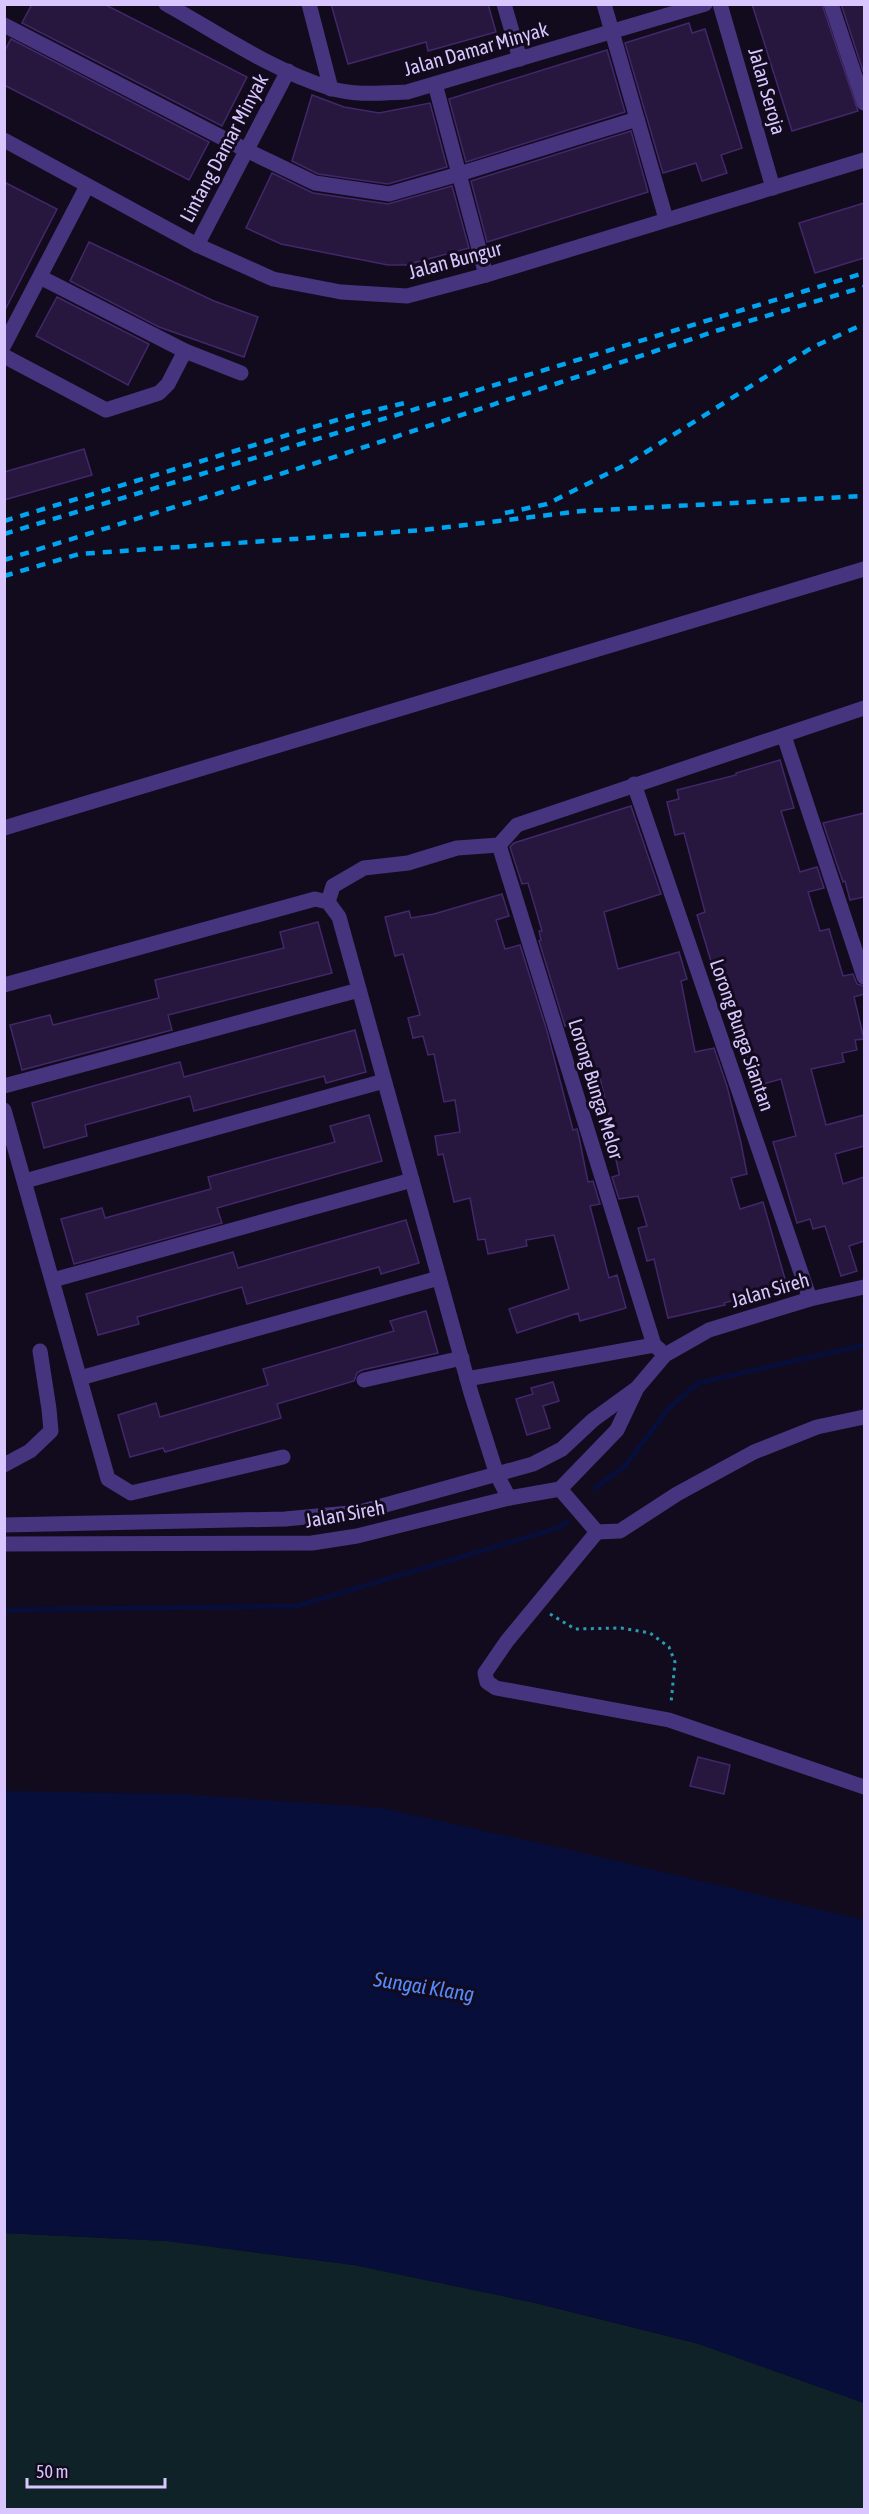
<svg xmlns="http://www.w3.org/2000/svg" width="869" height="2514" font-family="'Asap Condensed',sans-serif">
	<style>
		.green { fill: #0e2227 }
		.water { fill: #070e39 }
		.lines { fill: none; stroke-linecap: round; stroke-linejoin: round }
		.stream { stroke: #070e39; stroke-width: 5 }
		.building { fill: #27163e; stroke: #43276b; stroke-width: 1.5 }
		.path { stroke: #289cb1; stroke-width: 3; stroke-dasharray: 3 4.5; stroke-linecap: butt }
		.minor { stroke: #47347e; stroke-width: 15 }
		.rail { stroke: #00a5f1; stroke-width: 4.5; stroke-dasharray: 9 8; stroke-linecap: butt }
		.labels { text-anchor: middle; stroke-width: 6; stroke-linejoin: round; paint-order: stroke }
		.street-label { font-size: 20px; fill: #d9c6ff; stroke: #120b1d }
		.water-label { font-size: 21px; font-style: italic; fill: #548bff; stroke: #120b1d }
	</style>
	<rect width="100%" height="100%" fill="#120b1d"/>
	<!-- green -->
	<polygon class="green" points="4,2233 167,2241 354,2265 531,2302 699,2344 864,2403 864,2509 5,2509"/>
	<!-- water -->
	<polygon class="water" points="5,1791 180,1794 382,1808 571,1850 864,1920 864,2403 699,2344 531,2302 354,2265 167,2241 5,2233"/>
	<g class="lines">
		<!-- stream -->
		<g class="stream">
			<polyline points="595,1488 624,1467 669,1408 698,1383 864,1345"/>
			<polyline points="4,1610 297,1606 558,1528 567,1522"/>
		</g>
	</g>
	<!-- building -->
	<g class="building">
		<polygon points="32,4 104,4 247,77 222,126 22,23"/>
		<polygon points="331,4 488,4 496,32 428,51 426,42 348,64"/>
		<polygon points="752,4 822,4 858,111 792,131"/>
		<polygon points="841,4 864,4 864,74"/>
		<polygon points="689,23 692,33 705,29 742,148 721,155 727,173 702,181 696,163 663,173 625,43"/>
		<polygon points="11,39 209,142 189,180 4,85 4,52"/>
		<polygon points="607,50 625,112 466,162 449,99"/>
		<polygon points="312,95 344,107 379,113 430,103 447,167 388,184 318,174 292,161"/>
		<polygon points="631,131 648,192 487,242 471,181"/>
		<polygon points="272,173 313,193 388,204 452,186 469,248 406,265 388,265 281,244 246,228"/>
		<polygon points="4,182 57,209 4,312"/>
		<polygon points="864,203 864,258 815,273 799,223"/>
		<polygon points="89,242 214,301 258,317 244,357 159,327 70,281"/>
		<polygon points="57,297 149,344 128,385 36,336"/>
		<polygon points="84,449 92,475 4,500 4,472"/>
		<polygon points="780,760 794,808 781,811 800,872 817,867 824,888 808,892 820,931 829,929 843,976 853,974 857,984 864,986 864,994 854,997 864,1039 855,1040 857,1050 842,1053 844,1062 811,1069 826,1125 864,1115 864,1146 835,1154 843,1184 864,1177 864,1241 849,1246 857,1271 841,1276 825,1226 813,1229 810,1219 797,1223 773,1142 796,1136 781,1079 756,1086 728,989 720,991 697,915 705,912 684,833 675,835 667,802 679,799 677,790 736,775 736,773"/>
		<polygon points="631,806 661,894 604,912 618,969 679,952 687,979 681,981 695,1052 714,1048 727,1086 741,1143 747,1174 731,1178 740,1209 763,1202 787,1286 724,1303 725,1305 668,1318 654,1259 647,1261 638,1228 647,1226 638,1196 619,1199 612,1177 619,1175 619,1173 608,1124 611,1123 598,1070 587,1073 574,1024 565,1026 539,941 541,940 539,931 542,931 528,883 522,884 510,847 514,843"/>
		<polygon points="864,813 864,897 850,900 845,881 843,882 823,823"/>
		<polygon points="502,894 509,916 496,920 505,949 520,945 547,1031 573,1130 577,1129 579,1137 588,1182 593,1181 600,1204 590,1206 609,1278 617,1275 626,1308 580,1321 578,1313 517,1333 509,1309 569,1289 554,1235 526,1240 527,1246 488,1254 485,1239 478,1240 470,1198 454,1202 443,1154 438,1155 435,1136 460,1132 455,1100 444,1102 434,1054 428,1055 423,1036 413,1038 408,1018 420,1015 403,954 395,956 385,917 409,911 411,918 434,914"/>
		<polygon points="318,922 332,973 168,1015 172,1030 22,1070 10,1025 50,1015 53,1025 159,998 155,980 284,948 280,932"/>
		<polygon points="355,1030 366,1072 326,1083 324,1076 194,1111 190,1096 85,1125 87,1136 44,1148 32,1103 180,1062 184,1077"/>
		<polygon points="369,1115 382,1161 217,1208 222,1223 74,1264 61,1219 102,1208 105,1218 211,1189 208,1177 335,1142 330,1126"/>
		<polygon points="406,1220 419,1263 381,1274 379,1267 247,1304 242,1287 137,1317 139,1324 98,1335 86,1294 233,1252 238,1268"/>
		<polygon points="426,1311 438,1353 362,1370 357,1373 354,1381 277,1404 281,1418 165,1452 163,1448 130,1457 118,1415 156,1403 160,1417 268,1385 263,1369 394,1331 390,1321"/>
		<polygon points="553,1382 559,1401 543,1406 550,1428 527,1435 516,1399 533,1394 531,1388"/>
		<polygon points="698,1757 730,1765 724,1794 690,1786"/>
	</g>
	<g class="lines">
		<!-- path -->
		<polyline class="path" points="550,1614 575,1629 621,1628 650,1633 669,1647 675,1662 671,1703"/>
		<!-- minor -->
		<g class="minor">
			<path d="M166,4C218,33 273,71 330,88C354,96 382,93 407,92L705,4"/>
			<polyline points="309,4 331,89"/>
			<polyline points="504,4 520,59"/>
			<polyline points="604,4 666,219"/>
			<polyline points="720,4 773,188"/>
			<polyline points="831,4 864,103"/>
			<polyline points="4,25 246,150 315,183 389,194 459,174 637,119"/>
			<polyline points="435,84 486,275"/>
			<polyline points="4,140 197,245 273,279 341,292 407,296 486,275 864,160"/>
			<polyline points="197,245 288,71"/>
			<polyline points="40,277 185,351 241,373"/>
			<polyline points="4,345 87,186"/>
			<polyline points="4,356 106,410 159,393 168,384 185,351"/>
			<polyline points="784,736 864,977"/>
			<polyline points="634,784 810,1299"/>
			<polyline points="4,828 864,569"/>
			<polyline points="499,845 654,1345"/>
			<polyline points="328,902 333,886 364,868 408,863 457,848 499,845 517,825 864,708"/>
			<polyline points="4,985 315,899 328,902 339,917 471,1393 497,1475 509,1498"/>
			<polyline points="4,1086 359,990"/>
			<polyline points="4,1110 108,1479 131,1493 283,1457"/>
			<polyline points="25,1181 384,1081"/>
			<polyline points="53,1280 412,1180"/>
			<polyline points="80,1378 439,1278"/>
			<polyline points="467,1379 654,1345 660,1350"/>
			<polyline points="364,1380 462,1358"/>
			<polyline points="4,1465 30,1451 51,1431 49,1409 40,1351"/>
			<polyline points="560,1489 597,1532 620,1531 677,1494 754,1452 817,1427 864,1417"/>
			<polyline points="4,1525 285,1519 360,1512 533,1464 562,1449 593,1420 637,1388 665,1355 709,1330 810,1299 864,1287"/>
			<polyline points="597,1532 507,1641 485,1673 487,1682 496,1688 669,1720 864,1787"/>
			<polyline points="4,1544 312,1543 357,1536 509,1498 560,1489 617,1430 636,1390"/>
		</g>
		<!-- rail -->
		<g class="rail">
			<polyline points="505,513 547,504 627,464 813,347 864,324"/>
			<polyline points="4,521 350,416 409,402"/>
			<polyline points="4,534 864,273"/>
			<polyline points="4,560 319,462 719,330 864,287"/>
			<polyline points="4,576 79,554 423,530 582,511 864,496"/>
		</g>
	</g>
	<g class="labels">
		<!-- street labels -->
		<g class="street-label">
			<text transform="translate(476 49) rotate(-16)" y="7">Jalan Damar Minyak</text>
			<text transform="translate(767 91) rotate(74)" y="7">Jalan Seroja</text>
			<text transform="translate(224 148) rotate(-62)" y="7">Lintang Damar Minyak</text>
			<text transform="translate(455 260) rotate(-15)" y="7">Jalan Bungur</text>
			<text transform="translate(742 1035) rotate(71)" y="7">Lorong Bunga Siantan</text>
			<text transform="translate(596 1089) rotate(73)" y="7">Lorong Bunga Melor</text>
			<text transform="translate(770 1290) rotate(-16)" y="7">Jalan Sireh</text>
			<text transform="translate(345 1514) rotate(-10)" y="7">Jalan Sireh</text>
		</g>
		<!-- water labels -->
		<g class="water-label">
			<text transform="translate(424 1987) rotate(9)" y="7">Sungai Klang</text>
		</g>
	</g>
	<!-- border -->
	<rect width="869" height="2514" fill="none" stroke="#d9c6ff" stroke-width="12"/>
	<!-- scale -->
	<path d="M27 2478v9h138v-9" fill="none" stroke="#d9c6ff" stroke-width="3"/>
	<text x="36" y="2478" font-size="18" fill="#d9c6ff" stroke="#120b1d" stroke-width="4.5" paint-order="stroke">50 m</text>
</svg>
